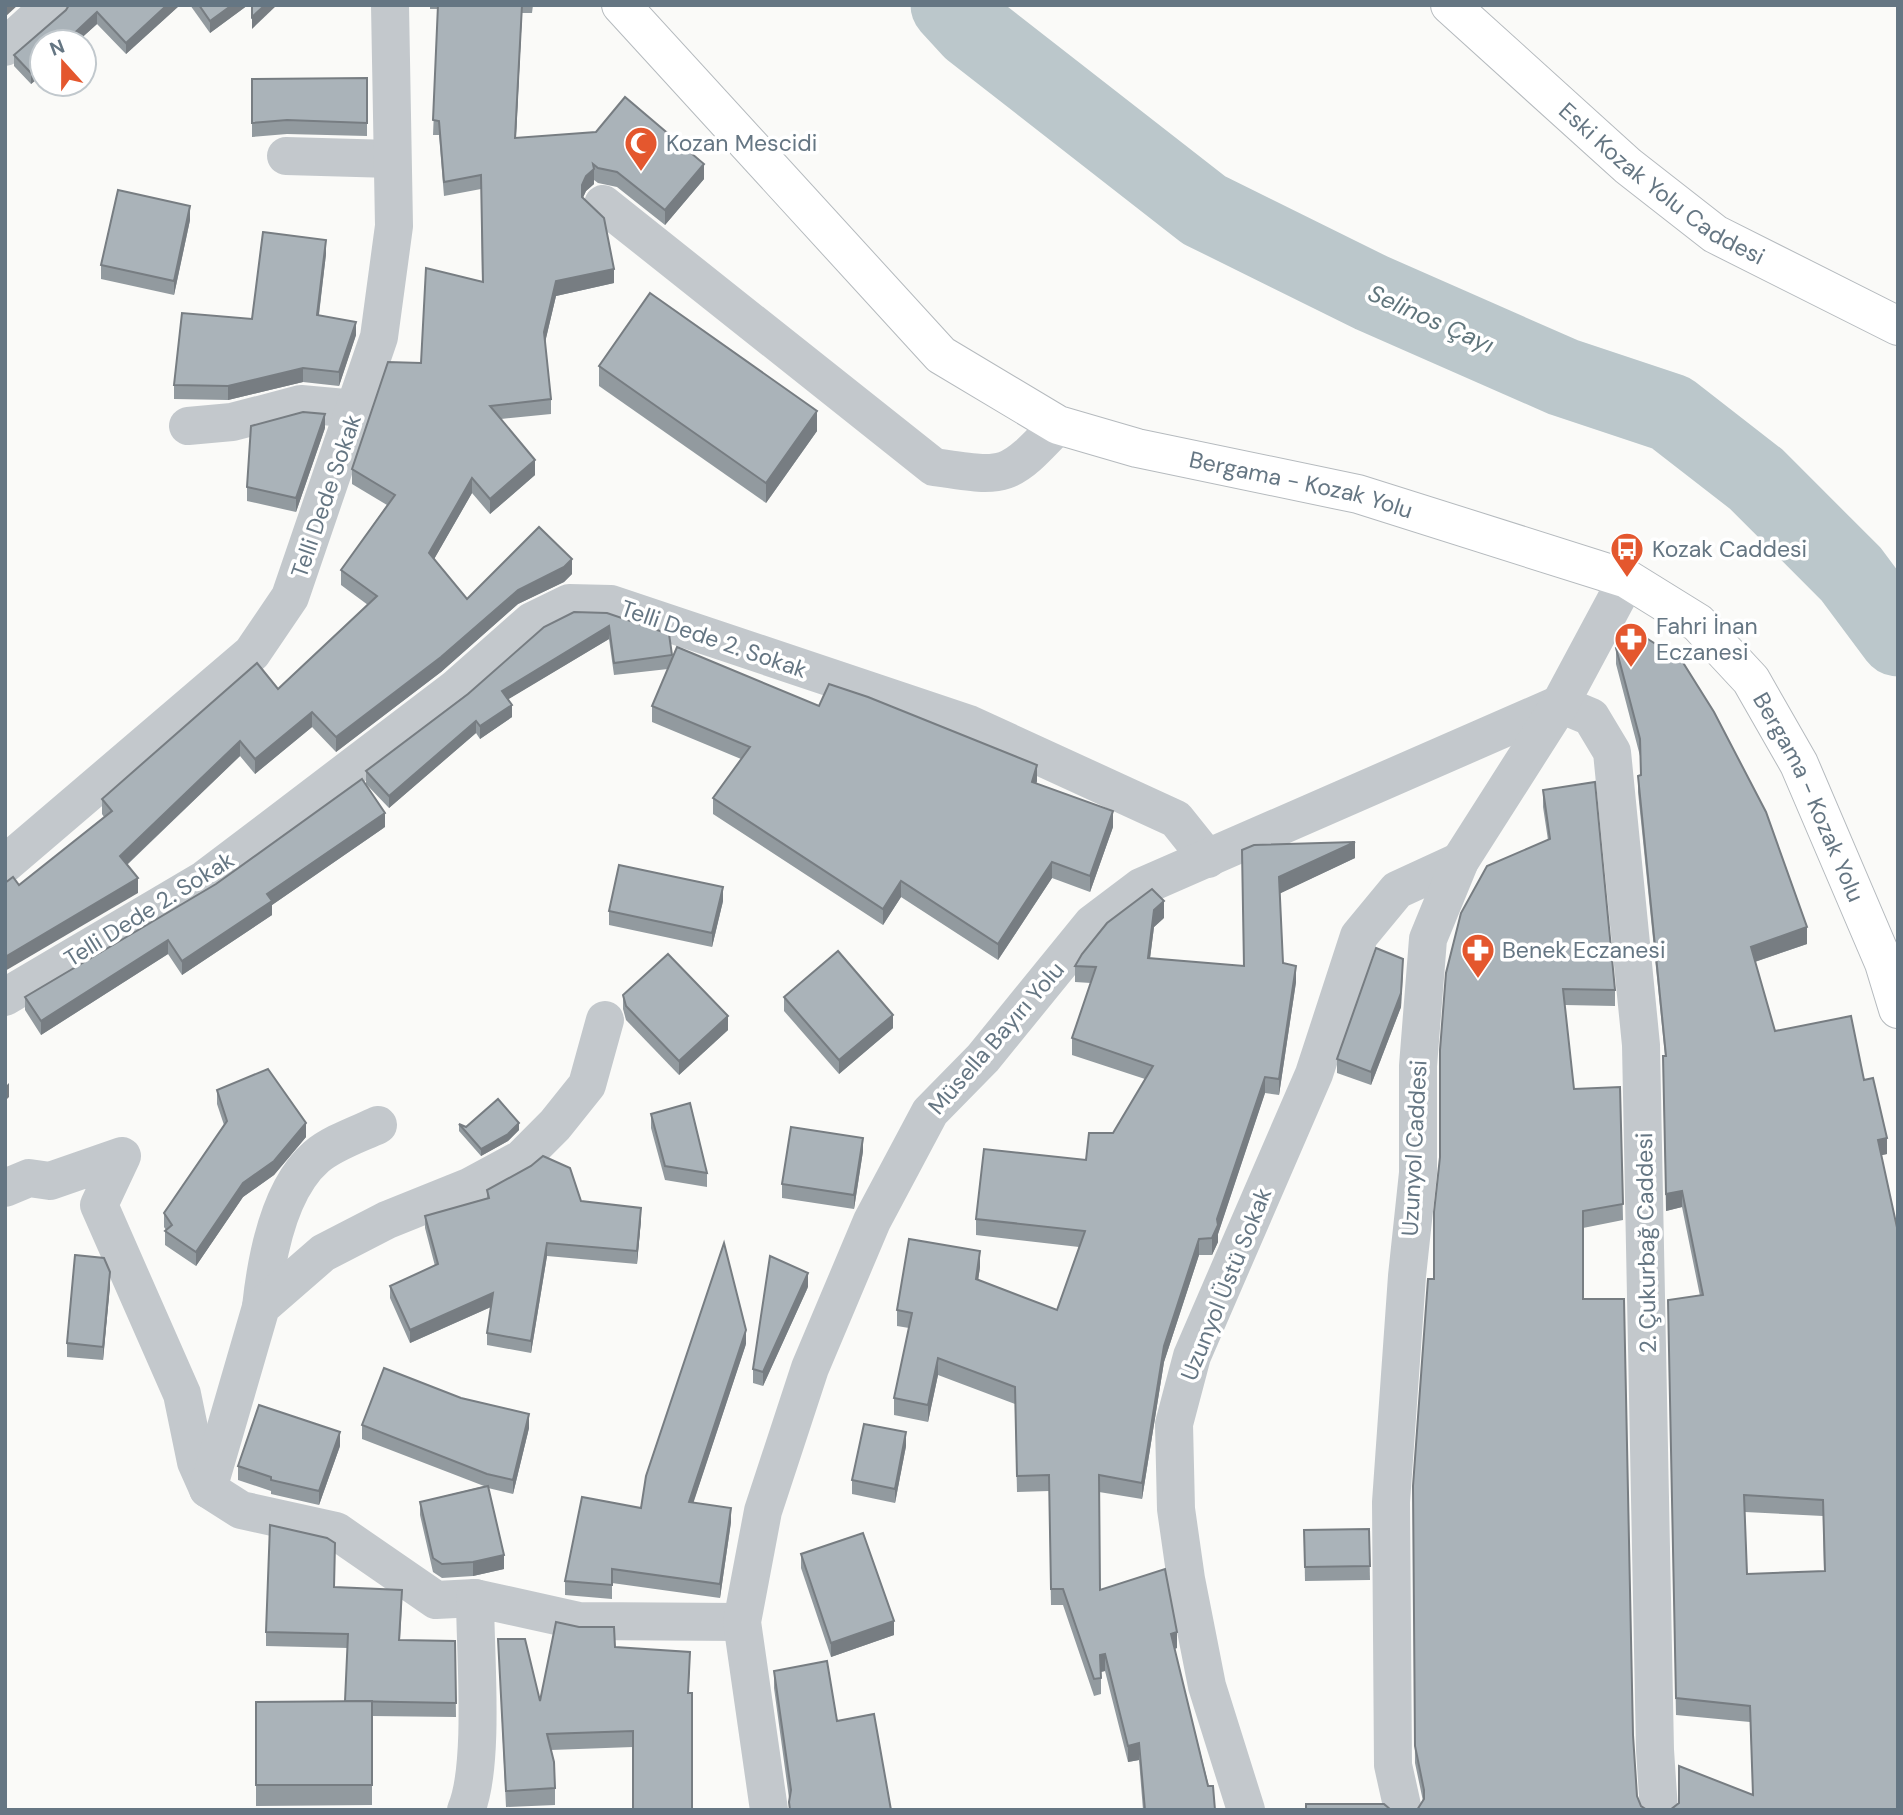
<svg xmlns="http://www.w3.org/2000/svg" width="1903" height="1815" font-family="'DM Sans',sans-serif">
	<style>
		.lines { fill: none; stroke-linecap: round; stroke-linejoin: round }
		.river { stroke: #bbc7cb; stroke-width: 79 }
		.major-casing { stroke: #b5babe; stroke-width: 40 }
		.minor { stroke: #c3c8cc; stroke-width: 38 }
		.major { stroke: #fff; stroke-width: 38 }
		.wall { fill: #929a9f; fill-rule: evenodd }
		.shaded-wall { fill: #777d82 }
		.building { fill: #aab3b9; stroke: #777d82; stroke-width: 2; fill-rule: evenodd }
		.labels { text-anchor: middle; stroke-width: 7; stroke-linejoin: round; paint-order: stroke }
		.poi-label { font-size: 23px; fill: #657683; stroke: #fff; text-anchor: start }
		.street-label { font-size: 23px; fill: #657683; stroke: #fff }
		.water-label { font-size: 24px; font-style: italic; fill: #60757c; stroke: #fff }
	</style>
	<rect width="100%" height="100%" fill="#fafaf8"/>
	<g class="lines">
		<!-- river -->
		<polyline class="river" points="950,5 972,29 1204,210 1372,293 1563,377 1671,413 1756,479 1851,574 1898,637"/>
		<defs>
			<g id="major">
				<path id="s1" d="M621,5L941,355L1058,425L1137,448L1358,494L1627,579L1698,623L1751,680L1799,764L1884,963L1898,1009"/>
				<path id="s2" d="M1450,5L1628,166L1715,234L1898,326"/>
			</g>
		</defs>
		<!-- major casing -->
		<use href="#major" class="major-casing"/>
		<!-- minor -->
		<g class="minor">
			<polyline points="5,47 51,5"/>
			<polyline points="286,156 392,159"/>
			<path d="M603,204L934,467C1007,478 1007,479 1058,425"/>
			<polyline points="188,426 232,422 301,404 356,409"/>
			<polyline points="5,864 252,653 290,597 379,337 394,226 390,5"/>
			<polyline points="5,997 205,879 455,689 532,621 569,603 611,604 969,724 1176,819 1208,859"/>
			<polyline points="5,1188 29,1178 50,1181 122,1156 99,1205 182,1394 196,1462 208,1489"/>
			<path d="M261,1307C266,1260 278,1190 316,1157C332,1143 359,1134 378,1125"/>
			<polyline points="475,1598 436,1600 336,1531 241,1510 208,1489 261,1307 323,1253 387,1220 469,1187 521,1159 555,1125 587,1085 605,1020"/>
			<path d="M466,1810C485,1766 475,1650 475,1598L579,1621L742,1622"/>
			<polyline points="769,1810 742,1622 763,1511 810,1368 872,1221 930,1112 983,1058 1092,924 1141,887 1560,704 1591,717 1612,752 1641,1045 1655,1750 1659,1810"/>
			<polyline points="1246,1810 1207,1686 1186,1579 1176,1509 1174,1424 1192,1356 1314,1074 1359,936 1397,890 1460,861"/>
			<polyline points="1403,1810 1393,1765 1391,1502 1407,1276 1418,1173 1418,1066 1428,939 1460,861 1560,704 1627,579"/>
		</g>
		<!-- major -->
		<use href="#major" class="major"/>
	</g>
	<!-- wall -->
	<g class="wall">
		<polygon points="69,5 180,5 126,54 97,24 77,42 42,42 42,75 31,84 14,66 14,55 66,10"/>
		<polygon points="190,5 248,5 210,33"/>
		<polygon points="430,5 533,5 532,13 522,13 516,138 704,179 665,225 617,187 598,183 594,180 594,184 586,191 583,197 614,283 556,296 545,342 551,399 551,414 501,419 535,475 490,514 472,493 434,559 467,599 572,574 564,582 518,604 441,672 336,752 312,727 255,774 240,756 127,865 138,893 19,885 104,817 102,814 102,799 278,689 368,605 341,585 341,570 387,505 352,484 352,469 421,363 482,282 481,189 444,196 439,135 433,135 438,9 430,9"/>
		<polygon points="367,78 367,136 287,134 252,137 252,79"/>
		<polygon points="190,220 174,295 101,279 101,265"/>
		<polygon points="326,254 319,315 356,335 339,386 303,382 228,400 174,399 174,385 252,319"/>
		<polygon points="599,366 817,431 766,503 599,386"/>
		<polygon points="325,428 296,512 247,501 247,487"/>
		<polygon points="574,612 672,655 672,659 819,706 1037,781 1036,783 1113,827 1090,892 1052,878 998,960 901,897 883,925 713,814 713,798 741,759 652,722 652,706 668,669 614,675 609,639 508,699 512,717 480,739 476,733 389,808 366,784 366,771"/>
		<path d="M1616,648L1807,944L1755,962L1775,1031L1864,1080L1887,1154L1881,1155L1897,1232L1898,1810L1753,1794L1750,1722L1676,1715L1668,1300L1700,1296L1682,1207L1666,1211L1663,1073L1665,1056L1638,792V776H1641L1640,756L1616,664ZM1745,1512L1823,1516L1824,1571L1747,1574Z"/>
		<polygon points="1543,790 1615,990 1615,1006 1565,1005 1574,1089 1620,1087 1623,1220 1583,1228 1583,1299 1633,1735 1637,1796 1641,1806 1418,1809 1423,1801 1415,1763 1413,1486 1434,1279 1548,840 1543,807"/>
		<polygon points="385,827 272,905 272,915 182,975 168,954 41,1035 25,1010 25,997"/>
		<polygon points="1242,850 1355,858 1280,893 1283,963 1296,982 1279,1095 1265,1093 1218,1234 1218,1242 1212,1255 1199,1255 1164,1362 1142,1499 1099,1492 1100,1590 1177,1648 1174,1649 1215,1810 1143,1810 1139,1760 1128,1762 1105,1671 1101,1672 1101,1694 1094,1696 1063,1605 1051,1605 1049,1491 1017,1492 1015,1404 938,1375 928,1422 894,1415 894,1398 909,1328 897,1326 897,1310 980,1267 978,1280 1057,1310 1079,1247 976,1235 976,1219 1086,1160 1113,1133 1145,1079 1072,1055 1072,1038 1091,983 1075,982 1075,966 1164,918 1154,927 1150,958 1244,966"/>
		<polygon points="723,901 712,947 609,925 609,911"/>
		<polygon points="1403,972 1401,1007 1371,1085 1337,1073 1337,1059"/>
		<polygon points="623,995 728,1030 679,1075 626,1020 623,1009"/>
		<polygon points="784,997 893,1028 839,1074 784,1011"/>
		<polygon points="217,1090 306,1137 274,1175 243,1197 196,1266 165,1245 165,1231 166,1230 164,1227 164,1213 224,1125 217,1104"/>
		<polygon points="651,1114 707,1173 707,1187 665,1180 651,1128"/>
		<polygon points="459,1124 466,1127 519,1130 508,1141 481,1156 459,1131"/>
		<polygon points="863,1151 854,1209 782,1198 782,1184"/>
		<polygon points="487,1190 581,1201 641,1220 637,1264 547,1256 531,1353 487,1345 487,1333 491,1307 410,1343 390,1298 390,1286 435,1266 425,1228 425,1216 487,1198"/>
		<polygon points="110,1286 103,1360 67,1357 67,1343"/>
		<polygon points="808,1287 763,1386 753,1383 753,1369"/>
		<polygon points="746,1344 693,1503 731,1522 720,1598 612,1583 612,1599 565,1595 565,1581 641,1508"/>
		<polygon points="362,1425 529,1428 513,1494 488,1488 504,1569 473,1576 442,1578 433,1572 420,1515 420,1502 484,1486 362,1439"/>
		<polygon points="340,1446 319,1505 271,1494 271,1491 238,1480 238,1466"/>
		<polygon points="906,1446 895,1503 852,1494 852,1480"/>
		<polygon points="1369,1529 1370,1580 1305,1581 1304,1530"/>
		<polygon points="801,1554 894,1635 831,1657 801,1568"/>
		<polygon points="334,1587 402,1604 400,1640 455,1641 456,1717 372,1716 372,1805 256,1806 256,1702 345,1701 348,1648 266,1646 266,1632"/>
		<polygon points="498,1639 540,1701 615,1647 690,1668 688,1693 633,1747 551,1750 555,1788 555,1805 506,1807"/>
		<polygon points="774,1671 837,1721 891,1810 789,1810 789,1798 774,1688"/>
	</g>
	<!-- shaded-wall -->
	<g class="shaded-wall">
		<polygon points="6,5 18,5 5,17"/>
		<polygon points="167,5 180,5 126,54 126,43"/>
		<polygon points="232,5 248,5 210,33 210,21"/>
		<polygon points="265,5 277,5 252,29 252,17"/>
		<polygon points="522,5 522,13 515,153 515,138"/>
		<polygon points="97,12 97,24 77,42 65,42"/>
		<polygon points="42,63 42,75 31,84 31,73"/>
		<polygon points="704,164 704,179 665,225 665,210"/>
		<polygon points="594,169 594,184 586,191 582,200 582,185 586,176"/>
		<polygon points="190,206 190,220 174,295 174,281"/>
		<polygon points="326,240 326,254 317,329 317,315"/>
		<polygon points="614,269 614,283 556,296 544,347 544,332 556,281"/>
		<polygon points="356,322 356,335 339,386 339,372"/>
		<polygon points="303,368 303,382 228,400 228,386"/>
		<polygon points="817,411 817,431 766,503 766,483"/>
		<polygon points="325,414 325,428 296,512 296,498"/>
		<polygon points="535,460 535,475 490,514 490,499"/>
		<polygon points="472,478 472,493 429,568 429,553"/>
		<polygon points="572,559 572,574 564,582 518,604 441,672 336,752 336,737 518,590"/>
		<polygon points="609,626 609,639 502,703 502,691"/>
		<polygon points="512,705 512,717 480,739 480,726"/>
		<polygon points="312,712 312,727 255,774 255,759"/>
		<polygon points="476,721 476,733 389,808 389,796"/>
		<polygon points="240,741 240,756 120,871 120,856"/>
		<polygon points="1037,765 1037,781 1032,798 1032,782"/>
		<polygon points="1113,811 1113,827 1090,892 1090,876"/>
		<polygon points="385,813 385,827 272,905 272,915 182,975 182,961 267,894"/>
		<polygon points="1355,842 1355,858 1279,894 1279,877"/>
		<polygon points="1052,862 1052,878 998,960 998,944"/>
		<polygon points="138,878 138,893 5,971 5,957"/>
		<polygon points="901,881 901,897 883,925 883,909"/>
		<polygon points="723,887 723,901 712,947 712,933"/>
		<polygon points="1164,901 1164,918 1154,927 1148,974 1148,958 1154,910"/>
		<polygon points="1807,927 1807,944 1751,963 1751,947"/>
		<polygon points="168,940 168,954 41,1035 41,1021"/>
		<polygon points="1403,959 1401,1007 1371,1085 1371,1072"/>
		<polygon points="1296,966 1296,982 1279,1095 1279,1079"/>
		<polygon points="893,1015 893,1028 839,1074 839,1060"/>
		<polygon points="728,1016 728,1030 679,1075 679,1061"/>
		<polygon points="1265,1077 1265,1093 1218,1234 1218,1242 1212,1255 1212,1238 1217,1219"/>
		<polygon points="9,1083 9,1097 5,1101 5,1087"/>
		<polygon points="306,1123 306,1137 274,1175 243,1197 196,1266 196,1252 243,1183"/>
		<polygon points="519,1123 519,1130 508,1141 481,1156 481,1149"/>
		<polygon points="863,1138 863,1151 854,1209 854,1195"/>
		<polygon points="1887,1138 1887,1154 1878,1156 1878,1140"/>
		<polygon points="1682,1191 1682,1207 1666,1211 1666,1194"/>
		<polygon points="641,1208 641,1220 637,1264 637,1251"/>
		<polygon points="1199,1239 1199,1255 1164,1362 1142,1499 1142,1483 1164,1346"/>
		<polygon points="547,1243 547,1256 531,1353 531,1341"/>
		<polygon points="980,1251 980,1267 976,1295 976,1279"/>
		<polygon points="110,1272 110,1286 103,1360 103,1347"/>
		<polygon points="808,1273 808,1287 763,1386 763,1372"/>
		<polygon points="493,1293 493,1306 410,1343 410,1330"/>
		<polygon points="746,1330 746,1344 689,1516 689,1502"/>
		<polygon points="938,1358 938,1375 928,1422 928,1405"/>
		<polygon points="529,1414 529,1428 513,1494 513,1480"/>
		<polygon points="340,1432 340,1446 319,1505 319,1491"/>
		<polygon points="906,1432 906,1446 895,1503 895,1489"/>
		<polygon points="731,1508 731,1522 720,1598 720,1584"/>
		<polygon points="504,1555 504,1569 473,1576 473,1562"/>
		<polygon points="894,1621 894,1635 831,1657 831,1643"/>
		<polygon points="1177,1632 1177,1648 1171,1650 1171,1634"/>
		<polygon points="1105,1654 1105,1671 1100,1672 1100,1655"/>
		<polygon points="1139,1743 1139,1760 1128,1762 1128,1746"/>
	</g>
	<!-- building -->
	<g class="building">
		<polygon points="69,5 167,5 126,43 97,12 65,42 42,42 42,63 31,73 14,55 66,10"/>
		<polygon points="199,5 232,5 210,21"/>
		<polygon points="252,5 265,5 252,17"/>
		<polygon points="438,5 522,5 515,138 596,132 625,97 704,164 665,210 617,172 598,168 593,164 594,169 586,176 582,185 582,197 604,218 614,269 556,281 544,332 551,399 490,406 535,460 490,499 472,478 429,553 467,599 539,527 572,559 564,567 518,590 441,657 336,737 312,712 255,759 240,741 120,856 138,878 5,957 5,883 13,877 19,885 112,811 102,799 257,663 278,689 377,596 341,570 395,495 352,469 388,362 421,363 426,268 483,282 481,175 444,182 439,121 433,120"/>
		<polygon points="367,78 367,123 287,120 252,123 252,79"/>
		<polygon points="118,190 190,206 174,281 101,265"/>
		<polygon points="263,232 326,240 317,315 356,322 339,372 303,368 228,386 174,385 182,313 252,319"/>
		<polygon points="650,293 817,411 766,483 599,366"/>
		<polygon points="303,412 325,414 296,498 247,487 251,426"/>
		<polygon points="574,612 607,613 669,634 672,655 614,663 609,626 502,691 512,705 480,726 476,721 389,796 366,771 468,694 544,627"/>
		<path d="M1640,634L1682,661L1714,712L1766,812L1807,927L1751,947L1775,1031L1851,1016L1864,1080L1873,1078L1887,1138L1878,1140L1898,1232V1810H1670L1679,1803V1766L1753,1795L1750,1706L1676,1698L1668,1300L1703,1295L1682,1191L1666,1194L1663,1056H1666L1638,776L1641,775L1640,739L1616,648ZM1744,1495L1823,1500L1825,1571L1747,1574Z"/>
		<polygon points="677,647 819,706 829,684 868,697 1037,765 1032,782 1113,811 1090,876 1052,862 998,944 901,881 883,909 713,798 750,747 652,706"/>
		<polygon points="362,779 385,813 267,894 272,901 182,961 168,940 41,1021 25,997 216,884"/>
		<polygon points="1595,782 1615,990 1563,989 1574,1089 1620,1087 1623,1204 1583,1211 1583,1299 1624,1299 1633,1735 1637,1796 1641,1806 1647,1810 1417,1810 1424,1799 1424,1790 1415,1746 1413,1486 1428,1279 1434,1279 1434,1212 1440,1157 1440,1050 1446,973 1461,913 1487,866 1550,839 1543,790"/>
		<polygon points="1355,842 1279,877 1283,963 1296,966 1279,1079 1265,1077 1217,1219 1218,1225 1212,1238 1199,1239 1164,1346 1142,1483 1099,1475 1100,1590 1165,1569 1177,1632 1171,1634 1208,1786 1213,1786 1215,1810 1145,1810 1139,1743 1128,1746 1105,1654 1100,1655 1101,1678 1094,1679 1063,1589 1051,1589 1049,1475 1017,1476 1015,1387 938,1358 928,1405 894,1398 912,1313 897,1310 909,1239 980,1251 976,1279 1057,1310 1085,1231 976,1219 984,1149 1086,1160 1089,1133 1113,1133 1153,1066 1072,1038 1096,967 1075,966 1082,954 1107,923 1152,889 1164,901 1154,910 1148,958 1244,966 1242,850 1254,845"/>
		<polygon points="619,865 723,887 712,933 609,911"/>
		<polygon points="1376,948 1403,959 1401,993 1371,1072 1337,1059"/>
		<polygon points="838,951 893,1015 839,1060 784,997"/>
		<polygon points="668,954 728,1016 679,1061 626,1006 623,995"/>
		<polygon points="268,1069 306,1123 274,1161 243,1183 196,1252 165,1231 172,1225 164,1213 227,1121 217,1090"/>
		<polygon points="498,1099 519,1123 508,1134 481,1149 459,1124 466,1127"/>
		<polygon points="690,1103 707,1173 665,1166 651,1114"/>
		<polygon points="791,1127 863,1138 854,1195 782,1184"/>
		<polygon points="543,1156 570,1168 581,1201 641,1208 637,1251 547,1243 531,1341 487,1333 493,1293 410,1330 390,1286 438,1264 425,1216 489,1198 487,1190 531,1166"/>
		<polygon points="724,1243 746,1330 689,1502 731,1508 720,1584 612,1569 612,1585 565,1581 582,1497 641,1508 646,1476"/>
		<polygon points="75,1255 104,1258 110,1272 103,1347 67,1343"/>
		<polygon points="770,1256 808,1273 763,1372 753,1369"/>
		<polygon points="384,1368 461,1398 529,1414 513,1480 487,1474 362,1425"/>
		<polygon points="259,1405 340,1432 319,1491 271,1480 271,1477 238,1466"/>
		<polygon points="864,1424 906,1432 895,1489 852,1480"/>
		<polygon points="488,1486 504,1555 473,1562 442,1564 433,1558 420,1502"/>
		<polygon points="270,1525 327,1538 335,1543 334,1587 402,1590 399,1640 455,1641 456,1703 345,1701 348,1634 266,1632"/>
		<polygon points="1369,1529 1370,1566 1305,1567 1304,1530"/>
		<polygon points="863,1533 894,1621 831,1643 801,1554"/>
		<polygon points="556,1622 579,1627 614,1627 615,1647 690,1652 688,1693 692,1693 692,1810 633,1810 633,1731 547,1734 554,1762 555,1788 506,1791 498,1639 525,1639 540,1701"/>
		<polygon points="827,1661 837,1721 874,1714 891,1810 790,1810 789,1802 791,1790 774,1671"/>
		<polygon points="372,1701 372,1785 256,1785 256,1702"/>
		<polygon points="1306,1804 1384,1804 1391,1810 1306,1810"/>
	</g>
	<!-- icons -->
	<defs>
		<symbol id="mosque-pin" viewBox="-11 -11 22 30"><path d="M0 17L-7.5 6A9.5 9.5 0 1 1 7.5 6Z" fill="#e4572e" stroke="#fff"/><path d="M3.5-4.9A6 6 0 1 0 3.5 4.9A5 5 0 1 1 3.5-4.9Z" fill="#fff"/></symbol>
		<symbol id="bus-pin" viewBox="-11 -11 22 30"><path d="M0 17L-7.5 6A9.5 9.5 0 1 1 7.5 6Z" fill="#e4572e" stroke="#fff"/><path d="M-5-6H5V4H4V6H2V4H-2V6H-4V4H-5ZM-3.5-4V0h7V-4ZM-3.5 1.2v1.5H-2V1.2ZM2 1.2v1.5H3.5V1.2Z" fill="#fff"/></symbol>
		<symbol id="pharmacy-pin" viewBox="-11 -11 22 30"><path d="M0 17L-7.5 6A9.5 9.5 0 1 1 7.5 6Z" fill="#e4572e" stroke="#fff"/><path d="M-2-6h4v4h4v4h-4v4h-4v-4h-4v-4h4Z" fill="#fff"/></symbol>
	</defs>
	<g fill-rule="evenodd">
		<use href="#mosque-pin" x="622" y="124" width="38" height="52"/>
		<use href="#bus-pin" x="1608" y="530" width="38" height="52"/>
		<use href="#pharmacy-pin" x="1612" y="620" width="38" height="52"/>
		<use href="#pharmacy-pin" x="1459" y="931" width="38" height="52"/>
	</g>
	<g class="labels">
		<!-- poi labels -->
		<g class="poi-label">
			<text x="666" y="151">Kozan Mescidi</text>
			<text x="1652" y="557">Kozak Caddesi</text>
			<text x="1656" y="634">Fahri İnan<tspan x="1656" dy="26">Eczanesi</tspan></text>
			<text x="1502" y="958">Benek Eczanesi</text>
		</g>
		<!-- street labels -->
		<g class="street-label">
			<text dy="8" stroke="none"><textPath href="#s2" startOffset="278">Eski Kozak Yolu Caddesi</textPath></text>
			<text dy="8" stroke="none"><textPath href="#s1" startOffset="861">Bergama - Kozak Yolu</textPath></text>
			<text transform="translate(326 496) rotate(-71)" y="8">Telli Dede Sokak</text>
			<text transform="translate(714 639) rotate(19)" y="8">Telli Dede 2. Sokak</text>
			<text dy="8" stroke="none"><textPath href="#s1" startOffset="1493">Bergama - Kozak Yolu</textPath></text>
			<text transform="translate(149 909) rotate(-32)" y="8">Telli Dede 2. Sokak</text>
			<text transform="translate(996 1038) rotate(-49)" y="8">Müsella Bayırı Yolu</text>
			<text transform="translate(1414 1148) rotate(-87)" y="8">Uzunyol Caddesi</text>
			<text transform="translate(1646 1243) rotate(-91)" y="8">2. Çukurbağ Caddesi</text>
			<text transform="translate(1226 1284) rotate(-68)" y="8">Uzunyol Üstü Sokak</text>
		</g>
		<!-- water labels -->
		<g class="water-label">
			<text transform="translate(1431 319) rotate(24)" y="8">Selinos Çayı</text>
		</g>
	</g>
	<!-- border -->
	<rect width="1903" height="1815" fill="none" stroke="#657683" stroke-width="14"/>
	<!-- north arrow -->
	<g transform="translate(63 63) rotate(339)"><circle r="33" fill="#ffffff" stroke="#c1c8cd" stroke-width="2"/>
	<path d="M0-5L12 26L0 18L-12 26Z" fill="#e4572e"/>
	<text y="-10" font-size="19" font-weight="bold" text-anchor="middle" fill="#657683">N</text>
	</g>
</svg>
